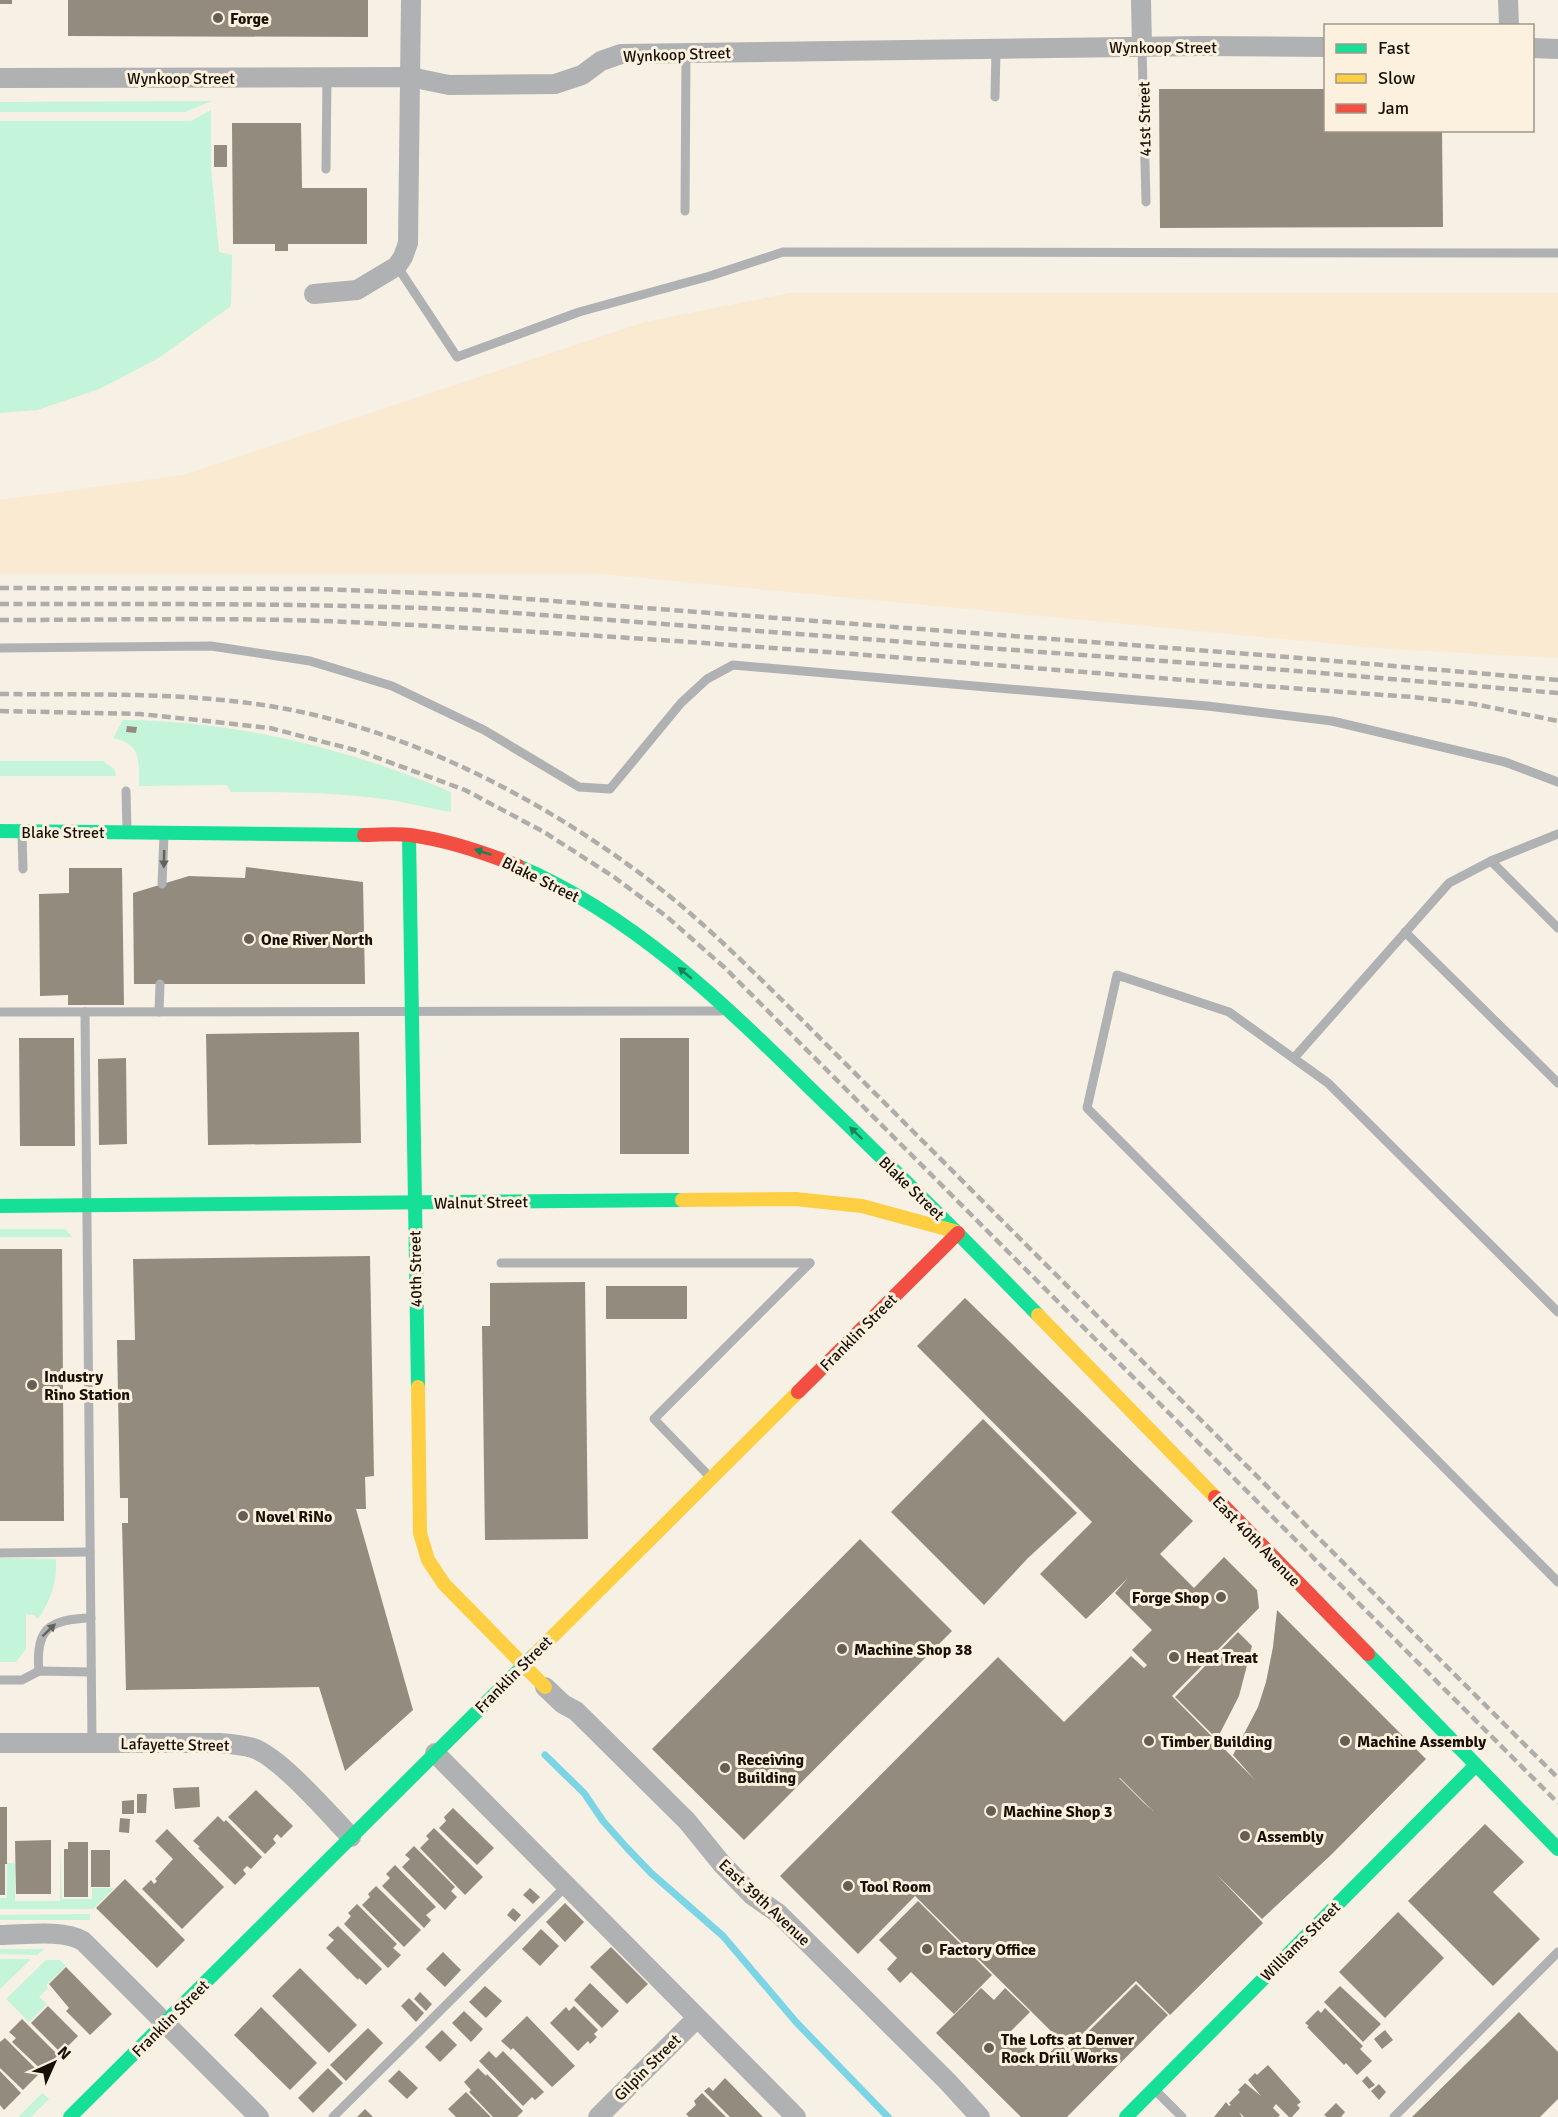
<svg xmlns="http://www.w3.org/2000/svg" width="1558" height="2117" font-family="Signika,sans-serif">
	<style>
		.built { fill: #faead1 }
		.green { fill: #c4f4d9 }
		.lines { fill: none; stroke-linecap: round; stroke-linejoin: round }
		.stream { stroke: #7cd5e5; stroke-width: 7 }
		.building { fill: #938b7d; fill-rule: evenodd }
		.lane { stroke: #b0b1b3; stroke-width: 9 }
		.street { stroke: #b0b1b3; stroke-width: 20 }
		.fast { stroke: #16e098; stroke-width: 14 }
		.slow { stroke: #ffcf43; stroke-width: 14 }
		.jam { stroke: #f24e42; stroke-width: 14 }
		.rail { stroke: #afadaa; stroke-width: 4.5; stroke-dasharray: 9 4.5; stroke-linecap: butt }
		.oneway { fill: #178357 }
		.oneway2 { fill: #64615d }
		.poi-dot { fill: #665f55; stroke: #fcf1df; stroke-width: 2 }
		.labels { text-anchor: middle; stroke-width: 6; stroke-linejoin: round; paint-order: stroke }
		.poi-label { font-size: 16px; font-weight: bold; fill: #181107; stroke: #fcf1df; text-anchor: start }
		.street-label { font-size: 16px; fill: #181107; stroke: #fcf1df }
	</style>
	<rect width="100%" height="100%" fill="#f6f0e5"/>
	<!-- built -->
	<polygon class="built" points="790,293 1558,293 1558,658 1389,649 600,574 0,574 0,500 183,475 645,322"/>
	<!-- green -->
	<g class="green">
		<polygon points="212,101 185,112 0,112 0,102"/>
		<polygon points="211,110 211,167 219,252 232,255 231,306 157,359 99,389 37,410 0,413 0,121 191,121"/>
		<path d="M123,720C236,721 347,748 451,792V812C428,808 405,802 383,799C332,792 282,792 231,792L227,785L139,786C139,762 142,744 113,738Z"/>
		<polygon points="0,761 103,761 114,769 116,776 0,776"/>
		<polygon points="0,1229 65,1229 72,1237 0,1237"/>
		<path d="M0,1558L56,1559C57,1582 51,1600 38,1619L34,1615L26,1614V1649L16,1662H0Z"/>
		<polygon points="60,1848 62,1899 92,1899 92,1888 114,1888 93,1909 0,1909 0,1898 7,1898 7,1863 15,1863 15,1901 60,1901"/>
		<polygon points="90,1914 90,1920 0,1920 0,1915"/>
		<polygon points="0,1949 44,1949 37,1955 0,1954"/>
		<polygon points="0,1959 31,1959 0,1989"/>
		<polygon points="46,1960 60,1960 66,1966 46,1985 48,1988 39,1997 47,2004 29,2022 6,1999"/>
		<polygon points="42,2093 49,2099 31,2117 18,2117"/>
	</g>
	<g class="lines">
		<!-- stream -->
		<polyline class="stream" points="545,1755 584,1793 603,1821 627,1848 651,1873 723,1936 796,2022 888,2117"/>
	</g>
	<!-- building -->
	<g class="building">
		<rect x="0" y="0" width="12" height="4"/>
		<polygon points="68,0 368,0 368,37 68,36"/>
		<polygon points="1159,89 1326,89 1326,130 1442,130 1443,227 1160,228"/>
		<polygon points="232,123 301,123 302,188 367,188 367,244 288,244 288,251 275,251 275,244 233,244"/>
		<rect x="214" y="145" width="13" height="22"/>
		<polygon points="127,726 137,727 136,733 126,732"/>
		<polygon points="246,867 363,882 365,984 134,984 133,893 189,876 245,878"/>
		<polygon points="69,868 122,868 124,1005 68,1005 68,995 40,996 39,894 69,893"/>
		<polygon points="359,1032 361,1143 208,1145 206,1034"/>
		<polygon points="19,1038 74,1038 75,1146 20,1146"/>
		<rect x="620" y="1038" width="69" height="116"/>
		<polygon points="126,1058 127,1144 99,1145 98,1059"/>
		<polygon points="0,1249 62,1249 64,1521 0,1521"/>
		<polygon points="370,1256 374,1476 365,1477 366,1509 356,1509 413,1710 345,1771 319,1687 126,1690 122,1523 128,1523 128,1498 120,1498 117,1340 135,1340 133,1259"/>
		<polygon points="585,1282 588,1539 485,1540 482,1326 490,1326 490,1283"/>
		<rect x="606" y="1286" width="81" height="33"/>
		<path d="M965,1298L1193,1521L1160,1554L1194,1588L1224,1557L1257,1590L1259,1608L1172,1696L1255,1780L1233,1755L1258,1707L1266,1682L1273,1647L1277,1610L1426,1759L1331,1855L1262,1919L1215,1873L1263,1923L1170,2015L1136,1981L1068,2048L915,1896L858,1954L780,1876L998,1657L1064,1722L1131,1656L1144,1668L1147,1665L1132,1650L1152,1630L1115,1593L1128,1578L1086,1619L1040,1574L1092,1522L917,1346ZM1119,1778H1120L1153,1811L1144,1803Z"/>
		<polygon points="983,1419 1077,1513 1028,1558 984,1605 891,1512"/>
		<polygon points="860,1539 952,1631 744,1840 652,1749"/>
		<polygon points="1238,1632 1252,1646 1239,1696 1217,1739 1175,1697"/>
		<polygon points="199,1787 200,1807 175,1809 173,1788"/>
		<polygon points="256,1790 293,1826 281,1838 277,1834 273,1839 276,1843 265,1854 228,1817"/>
		<polygon points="137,1794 147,1794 146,1813 137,1813"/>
		<polygon points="134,1800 134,1814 122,1814 122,1801"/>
		<polygon points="0,1807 7,1807 7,1864 5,1864 5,1895 0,1895"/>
		<polygon points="453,1808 494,1848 477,1865 439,1828 446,1821 444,1817"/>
		<polygon points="218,1816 224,1822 226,1820 262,1857 251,1869 247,1866 243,1870 246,1874 235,1885 198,1848 200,1847 193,1841"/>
		<polygon points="120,1818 130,1819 129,1833 119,1832"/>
		<polygon points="1485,1824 1524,1862 1493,1892 1540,1939 1493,1986 1408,1901"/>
		<polygon points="434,1828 483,1877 465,1895 420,1848 429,1839 426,1836"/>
		<polygon points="167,1829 224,1887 182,1929 142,1889 151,1880 154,1884 157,1881 155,1879 173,1859 155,1841"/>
		<polygon points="51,1840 51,1894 16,1894 15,1841"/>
		<polygon points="68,1842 88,1842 88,1897 64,1897 64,1849 68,1849"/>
		<polygon points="414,1846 455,1887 451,1891 457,1897 445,1910 402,1867 410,1859 405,1855"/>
		<rect x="91" y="1850" width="19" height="37"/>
		<polygon points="395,1865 436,1907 426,1915 431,1920 424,1928 382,1886 390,1878 386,1874"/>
		<polygon points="125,1879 185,1940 157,1968 96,1908"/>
		<polygon points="376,1886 421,1930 404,1947 362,1905 370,1897 368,1894"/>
		<polygon points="530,1888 540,1897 533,1904 523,1895"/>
		<polygon points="918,1901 992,1975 954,2014 911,1972 900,1983 887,1969 897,1958 879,1940"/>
		<polygon points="565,1903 584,1922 565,1942 546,1922"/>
		<polygon points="357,1904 397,1944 393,1948 401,1955 388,1968 344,1924 351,1916 348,1913"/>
		<polygon points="513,1908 521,1915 515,1922 507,1915"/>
		<polygon points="1398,1912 1444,1958 1385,2018 1339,1972"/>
		<polygon points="338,1926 382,1969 366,1985 359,1978 358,1980 326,1948 334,1940 328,1935"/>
		<polygon points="541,1929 559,1946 540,1966 522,1949"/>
		<polygon points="611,1947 648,1984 627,2004 590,1967"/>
		<polygon points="443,1952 461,1970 445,1987 426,1969"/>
		<polygon points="66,1967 112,2014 90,2035 66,2011 69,2008 49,1984"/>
		<polygon points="300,1968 357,2025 329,2053 272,1996"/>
		<polygon points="590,1983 619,2011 602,2028 574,2000"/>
		<polygon points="1136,1984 1168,2015 1067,2117 1021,2117 936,2033 981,1988 994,2000 1005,1988 1030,2012 1010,2032 1041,2062 1059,2043 1068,2052"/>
		<polygon points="485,1986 502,2001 486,2018 469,2002"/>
		<polygon points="1340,1986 1381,2024 1363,2042 1324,2002"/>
		<polygon points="420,1992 432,2004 426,2011 414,1999"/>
		<polygon points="409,1998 424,2013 416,2022 401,2006"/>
		<polygon points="48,2006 78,2036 67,2047 65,2045 59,2051 31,2023"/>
		<polygon points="574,2006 598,2030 594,2034 597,2037 590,2044 588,2041 578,2051 550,2023 566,2007 569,2011"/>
		<polygon points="261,2007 317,2063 290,2090 234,2035"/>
		<polygon points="1325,2008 1363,2046 1360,2049 1372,2061 1357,2075 1346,2063 1344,2065 1307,2027 1309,2026 1305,2023 1318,2010 1321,2013"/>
		<polygon points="464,2011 483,2029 471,2042 452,2023"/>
		<polygon points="1519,2012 1558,2052 1558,2099 1540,2117 1412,2117"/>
		<polygon points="527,2016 575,2066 552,2087 513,2048 511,2050 501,2041"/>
		<polygon points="22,2019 58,2055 49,2064 52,2068 46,2074 12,2042 16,2038 9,2032"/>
		<polygon points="368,2028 383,2043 346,2081 330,2065"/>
		<polygon points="442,2030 457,2045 440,2062 425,2047"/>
		<polygon points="1385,2030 1393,2040 1382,2049 1374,2039"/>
		<polygon points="5,2038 40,2073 23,2090 0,2068 0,2042"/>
		<polygon points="489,2051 496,2058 503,2051 544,2092 535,2100 532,2097 523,2106 479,2061"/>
		<polygon points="1268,2065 1301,2102 1297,2105 1300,2108 1292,2117 1289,2117 1276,2104 1273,2108 1280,2115 1278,2117 1244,2117 1239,2112 1242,2117 1214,2117 1226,2102 1229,2106 1231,2105 1229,2103 1240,2092 1238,2090 1245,2083 1261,2096 1248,2080 1255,2073 1257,2075"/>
		<polygon points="328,2068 343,2083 313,2113 298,2098"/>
		<polygon points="478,2068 486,2076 487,2074 523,2111 517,2117 493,2117 469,2092 471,2090 464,2082"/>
		<polygon points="399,2070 418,2088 407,2099 388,2081"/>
		<polygon points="0,2071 21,2093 4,2110 0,2105"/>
		<polygon points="1367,2076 1375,2085 1369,2089 1362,2081"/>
		<polygon points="725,2078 763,2117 730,2117 704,2091 709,2087 713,2091"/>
		<polygon points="1379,2084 1386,2092 1379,2100 1371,2091"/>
		<polygon points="466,2092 491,2117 456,2117 448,2109"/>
		<polygon points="702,2093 726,2117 689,2117 686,2114 696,2105 694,2101"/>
		<polygon points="1336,2103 1345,2112 1341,2117 1327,2117 1324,2115"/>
		<polygon points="365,2109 373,2117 357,2117"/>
	</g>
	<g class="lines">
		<!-- lane -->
		<g class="lane">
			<polyline points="1142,47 1146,202"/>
			<polyline points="995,97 996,49"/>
			<polyline points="326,169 327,77"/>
			<polyline points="685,211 686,53"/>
			<polyline points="397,266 457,357 579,312 710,276 783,252 1558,253"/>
			<polyline points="0,648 211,646 310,661 392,686 484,730 579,787 610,789 681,703 707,679 733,665 1207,706 1332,721 1505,762 1558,782"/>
			<polyline points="126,791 127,830"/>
			<polyline points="22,834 23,869"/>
			<polyline points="1491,861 1558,928"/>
			<polyline points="162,884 164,835"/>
			<polyline points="1405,932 1558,1083"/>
			<polyline points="0,1012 721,1011"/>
			<polyline points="85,1012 92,1743"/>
			<polyline points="159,1012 160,984"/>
			<polyline points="1294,1058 1449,883 1491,861 1558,834"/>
			<polyline points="501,1263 810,1263"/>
			<polyline points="1558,1312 1328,1083 1229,1012 1117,975 1087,1108 1558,1582"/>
			<polyline points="709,1476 654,1419 810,1263"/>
			<polyline points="0,1553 90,1552"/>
			<path d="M39,1671C35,1629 49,1619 91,1618"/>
			<polyline points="0,1680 22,1680 39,1671 91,1672"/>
			<polyline points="1155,2090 1182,2117"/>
			<polyline points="333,2117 567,1885"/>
			<polyline points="1394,2117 1558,1952"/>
		</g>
		<!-- street -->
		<g class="street">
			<polyline points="1141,0 1142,47"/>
			<polyline points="1508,0 1509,26"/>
			<polyline points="1532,48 1558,49"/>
			<polyline points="0,78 410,77 449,85 555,84 582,75 601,61 621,54 1201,46 1326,47"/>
			<polyline points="314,294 357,290 397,266 403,257 408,243 411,0"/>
			<polyline points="545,1687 563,1704 576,1711 687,1821 722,1864 752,1895 779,1914 947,2081 980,2117"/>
			<path d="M0,1743H220C231,1744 242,1745 253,1748C281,1758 329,1814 351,1837"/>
			<polyline points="435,1753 796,2117"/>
			<path d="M0,1935C25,1935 62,1929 83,1941L259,2117"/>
			<polyline points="598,2117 697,2018"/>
		</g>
		<!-- fast -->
		<g class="fast">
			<polyline points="0,831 364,835"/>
			<polyline points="409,835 418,1387"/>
			<path d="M518,866C634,915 727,1007 816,1094C891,1166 965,1240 1038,1315"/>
			<polyline points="0,1206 682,1200"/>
			<polyline points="1368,1654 1558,1849"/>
			<polyline points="70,2117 535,1654"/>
			<polyline points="1126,2117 1475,1766"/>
		</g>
		<!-- slow -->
		<g class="slow">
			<polyline points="682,1200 795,1199 862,1206 954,1231"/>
			<polyline points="1038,1315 1215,1497"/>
			<polyline points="418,1387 420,1533 428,1560 444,1584 545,1687"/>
			<polyline points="535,1654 798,1392"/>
		</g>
		<!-- jam -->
		<g class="jam">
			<path d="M364,835C379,835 395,833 410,835C448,840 483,852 518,866"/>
			<polyline points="798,1392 958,1233"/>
			<polyline points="1215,1497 1368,1654"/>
		</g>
		<!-- rail -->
		<g class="rail">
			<polyline points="0,588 318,589 475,595 1288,657 1558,680"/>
			<path d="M0,604C158,604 316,603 474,610L1285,670L1558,693"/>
			<path d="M0,620C116,620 233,617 349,622C704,638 1058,672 1413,697L1474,704L1558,721"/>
			<path d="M0,694C88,695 176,692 263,705C404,726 546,800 658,887C702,921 742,961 782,1000L1558,1778"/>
			<polyline points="0,711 140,714 207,721 270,728 359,751 465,790 544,832 614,877 666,916 725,968 1558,1803"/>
		</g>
	</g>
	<!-- one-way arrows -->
	<defs><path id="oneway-solid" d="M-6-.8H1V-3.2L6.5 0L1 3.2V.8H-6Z" transform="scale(1.5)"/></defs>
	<g class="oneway">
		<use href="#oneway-solid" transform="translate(483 852) rotate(-162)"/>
		<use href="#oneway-solid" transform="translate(685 973) rotate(-140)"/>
		<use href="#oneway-solid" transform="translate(856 1133) rotate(-136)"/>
	</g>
	<g class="oneway2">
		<use href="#oneway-solid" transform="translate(164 859) rotate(91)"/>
		<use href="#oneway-solid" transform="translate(49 1630) rotate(-44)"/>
	</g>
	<!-- markers -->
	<g class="poi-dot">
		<circle cx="218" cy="18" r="6"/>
		<circle cx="249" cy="939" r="6"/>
		<circle cx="32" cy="1385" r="6"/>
		<circle cx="243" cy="1516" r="6"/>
		<circle cx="1221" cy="1597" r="6"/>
		<circle cx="842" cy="1649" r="6"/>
		<circle cx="1174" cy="1657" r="6"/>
		<circle cx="1149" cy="1741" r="6"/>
		<circle cx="1345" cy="1741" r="6"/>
		<circle cx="725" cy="1768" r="6"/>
		<circle cx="991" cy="1811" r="6"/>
		<circle cx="1245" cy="1836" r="6"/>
		<circle cx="848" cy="1886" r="6"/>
		<circle cx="927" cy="1949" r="6"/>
		<circle cx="989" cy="2048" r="6"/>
	</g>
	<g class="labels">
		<!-- poi labels -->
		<g class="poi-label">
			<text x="230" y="24">Forge</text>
			<text x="261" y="945">One River North</text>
			<text x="44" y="1382">Industry<tspan x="44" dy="18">Rino Station</tspan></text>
			<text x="255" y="1522">Novel RiNo</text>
			<text x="1209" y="1603" text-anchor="end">Forge Shop</text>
			<text x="854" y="1655">Machine Shop 38</text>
			<text x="1186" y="1663">Heat Treat</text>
			<text x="1161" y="1747">Timber Building</text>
			<text x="1357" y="1747">Machine Assembly</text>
			<text x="737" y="1765">Receiving<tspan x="737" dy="18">Building</tspan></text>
			<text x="1003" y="1817">Machine Shop 3</text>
			<text x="1257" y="1842">Assembly</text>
			<text x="860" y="1892">Tool Room</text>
			<text x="939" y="1955">Factory Office</text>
			<text x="1001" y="2045">The Lofts at Denver<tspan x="1001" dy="18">Rock Drill Works</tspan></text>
		</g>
		<!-- street labels -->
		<g class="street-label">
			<text x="1163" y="53">Wynkoop Street</text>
			<text transform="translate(677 54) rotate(-2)" y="6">Wynkoop Street</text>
			<text x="181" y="84">Wynkoop Street</text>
			<text transform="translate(1144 119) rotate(-91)" y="6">41st Street</text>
			<text x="63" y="838">Blake Street</text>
			<text transform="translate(541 879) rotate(26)" y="6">Blake Street</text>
			<text transform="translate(912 1188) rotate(44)" y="6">Blake Street</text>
			<text transform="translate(481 1202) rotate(-1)" y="6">Walnut Street</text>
			<text transform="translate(415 1269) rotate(-91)" y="6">40th Street</text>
			<text transform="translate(858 1332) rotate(-45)" y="6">Franklin Street</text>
			<text transform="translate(1257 1541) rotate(46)" y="6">East 40th Avenue</text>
			<text transform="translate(513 1674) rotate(-45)" y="6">Franklin Street</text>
			<text transform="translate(175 1744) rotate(1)" y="6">Lafayette Street</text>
			<text transform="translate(765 1902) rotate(43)" y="6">East 39th Avenue</text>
			<text transform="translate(1300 1941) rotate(-45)" y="6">Williams Street</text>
			<text transform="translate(170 2018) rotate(-45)" y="6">Franklin Street</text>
			<text transform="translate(647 2067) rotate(-45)" y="6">Gilpin Street</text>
		</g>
	</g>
	<!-- legend -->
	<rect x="1324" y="24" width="210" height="108" fill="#fcf1df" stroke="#a19789" stroke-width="1.5"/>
	<rect x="1336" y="44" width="30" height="9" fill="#16e098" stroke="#a19789" stroke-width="1.5"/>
	<text x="1378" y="54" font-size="18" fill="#181107">Fast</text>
	<rect x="1336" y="74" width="30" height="9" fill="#ffcf43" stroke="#a19789" stroke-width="1.5"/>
	<text x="1378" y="84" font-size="18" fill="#181107">Slow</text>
	<rect x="1336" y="104" width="30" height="9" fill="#f24e42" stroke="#a19789" stroke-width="1.5"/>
	<text x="1378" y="114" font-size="18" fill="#181107">Jam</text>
	<!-- north arrow -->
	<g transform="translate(54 2063) rotate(45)" stroke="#fcf1df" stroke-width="4.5" paint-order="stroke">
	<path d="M0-4.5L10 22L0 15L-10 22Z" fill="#181107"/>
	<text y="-9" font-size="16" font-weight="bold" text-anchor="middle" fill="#181107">N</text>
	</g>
</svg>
